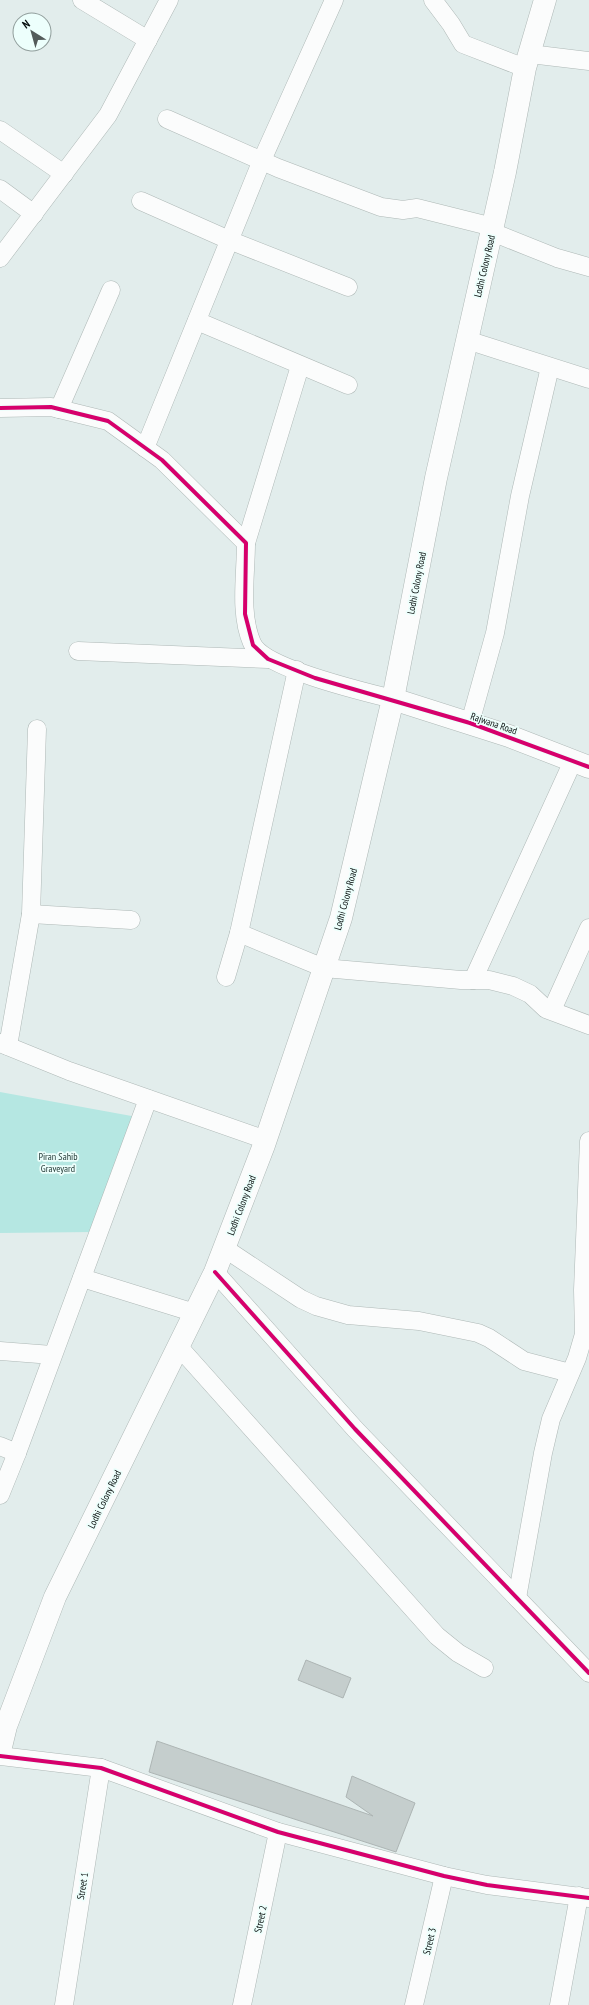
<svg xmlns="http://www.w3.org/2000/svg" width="589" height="2005" font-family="'PT Sans Narrow',sans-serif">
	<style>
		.green { fill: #b5e7e2 }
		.building { fill: #c5cecd; stroke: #adb5b4 }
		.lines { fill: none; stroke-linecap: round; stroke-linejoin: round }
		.minor-casing { stroke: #aeb8b6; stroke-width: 19 }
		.tertiary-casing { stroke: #aeb8b6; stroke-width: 23 }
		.secondary-casing { stroke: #aeb8b6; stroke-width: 23 }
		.minor { stroke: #fbfcfc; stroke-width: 18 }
		.tertiary { stroke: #fbfcfc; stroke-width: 22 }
		.secondary { stroke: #fbfcfc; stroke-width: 22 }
		.cycleway-casing { stroke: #edfffc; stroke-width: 6 }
		.cycleway { stroke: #d6006c; stroke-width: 4 }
		.labels { text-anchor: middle; stroke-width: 3.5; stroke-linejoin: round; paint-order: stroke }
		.street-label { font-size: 10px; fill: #060d0c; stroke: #edfffc }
		.park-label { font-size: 10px; fill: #233a37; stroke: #edfffc }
	</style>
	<rect width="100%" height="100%" fill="#e2edec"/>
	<!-- green -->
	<polygon class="green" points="0,1092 137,1117 93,1232 0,1233"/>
	<!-- building -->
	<g class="building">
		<polygon points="306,1660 351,1678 343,1698 298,1680"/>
		<polygon points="157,1741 373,1816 346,1797 352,1776 415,1803 396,1852 149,1772"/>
	</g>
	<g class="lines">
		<defs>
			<g id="minor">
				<polyline points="82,0 148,40"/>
				<polyline points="433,0 451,24 463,44 525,68"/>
				<polyline points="530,54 589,61"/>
				<polyline points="167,119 278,168 381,207 403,210 417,208 493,227"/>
				<polyline points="0,130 64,174"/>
				<polyline points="0,189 34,214"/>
				<polyline points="141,201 229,240 348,287"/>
				<polyline points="492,232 557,258 589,267"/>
				<polyline points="0,258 108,115 169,0"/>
				<polyline points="197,321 348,385"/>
				<polyline points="467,340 589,379"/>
				<path d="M0,408L51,407L108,421L162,460L246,543C246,575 239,613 252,643C263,668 365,692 393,699"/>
				<polyline points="59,409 111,290"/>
				<polyline points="145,448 262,160 334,0"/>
				<polyline points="246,543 300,366"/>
				<polyline points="78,651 268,659"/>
				<polyline points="470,723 495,633 520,496 550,367"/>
				<polyline points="31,914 131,920"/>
				<polyline points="239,933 324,968 461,980 489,980 513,986 530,994 546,1009 589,1025"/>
				<polyline points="226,977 239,933 297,670"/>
				<polyline points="473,980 573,761"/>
				<polyline points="552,1010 589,928"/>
				<polyline points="0,1043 69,1071 266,1140"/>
				<polyline points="8,1046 31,914 37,729"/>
				<polyline points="224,1248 301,1299 316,1306 348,1315 419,1321 478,1333 489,1338 524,1361 570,1373"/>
				<polyline points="215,1272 355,1429 589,1673"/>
				<polyline points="82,1278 195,1313"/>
				<polyline points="179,1347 437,1636 458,1653 484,1668"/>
				<polyline points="0,1351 52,1355"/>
				<polyline points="0,1446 17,1453"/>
				<polyline points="0,1495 17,1453 148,1099"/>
				<polyline points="517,1598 543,1453 551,1419 577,1358 584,1334 583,1290 589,1141"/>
				<polyline points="0,1756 101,1768 278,1832 444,1876 487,1885 589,1898"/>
				<polyline points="64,2005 101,1768"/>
				<polyline points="242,2005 278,1832"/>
				<polyline points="414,2005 444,1876"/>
				<polyline points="559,2005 579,1896"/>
			</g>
			<polyline id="tertiary" points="393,699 509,736 589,767"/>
			<polyline id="secondary" points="0,1751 6,1726 55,1597 215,1272 264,1145 341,918 393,699 436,478 505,172 525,68 545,0"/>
		</defs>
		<!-- minor casing -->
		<use href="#minor" class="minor-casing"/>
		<!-- tertiary casing -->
		<use href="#tertiary" class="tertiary-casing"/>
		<!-- secondary casing -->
		<use href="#secondary" class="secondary-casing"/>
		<!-- minor -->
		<use href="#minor" class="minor"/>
		<!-- tertiary -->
		<use href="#tertiary" class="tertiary"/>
		<!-- secondary -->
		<use href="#secondary" class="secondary"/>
		<defs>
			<g id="cycleway">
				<polyline points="0,408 51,407 108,421 162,460 246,543 245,614 253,645 268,659 315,678 470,723 589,767"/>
				<polyline points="215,1272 355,1429 589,1673"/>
				<polyline points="0,1756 101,1768 278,1832 444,1876 487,1885 589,1898"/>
			</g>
		</defs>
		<!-- cycleway casing -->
		<use href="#cycleway" class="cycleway-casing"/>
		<!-- cycleway -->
		<use href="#cycleway" class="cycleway"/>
	</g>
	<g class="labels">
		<!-- street labels -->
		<g class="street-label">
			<text transform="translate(484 266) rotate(-77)" y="4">Lodhi Colony Road</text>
			<text transform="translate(416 583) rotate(-79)" y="4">Lodhi Colony Road</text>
			<text transform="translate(494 723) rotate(19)" y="4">Rajwana Road</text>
			<text transform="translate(345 899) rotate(-75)" y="4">Lodhi Colony Road</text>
			<text transform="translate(241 1205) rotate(-69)" y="4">Lodhi Colony Road</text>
			<text transform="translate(104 1499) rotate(-64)" y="4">Lodhi Colony Road</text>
			<text transform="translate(82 1886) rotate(-81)" y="4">Street 1</text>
			<text transform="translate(260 1919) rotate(-78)" y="4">Street 2</text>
			<text transform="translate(429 1941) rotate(-77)" y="4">Street 3</text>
		</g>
		<!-- park labels -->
		<g class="park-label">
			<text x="58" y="1160">Piran Sahib<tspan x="58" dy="12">Graveyard</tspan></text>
		</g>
	</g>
	<!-- north arrow -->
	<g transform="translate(32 32) rotate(323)"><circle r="19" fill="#edfffc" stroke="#919e9c"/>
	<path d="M0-3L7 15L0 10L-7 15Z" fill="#535b5a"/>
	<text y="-6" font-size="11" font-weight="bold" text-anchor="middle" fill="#060d0c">N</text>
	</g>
</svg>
